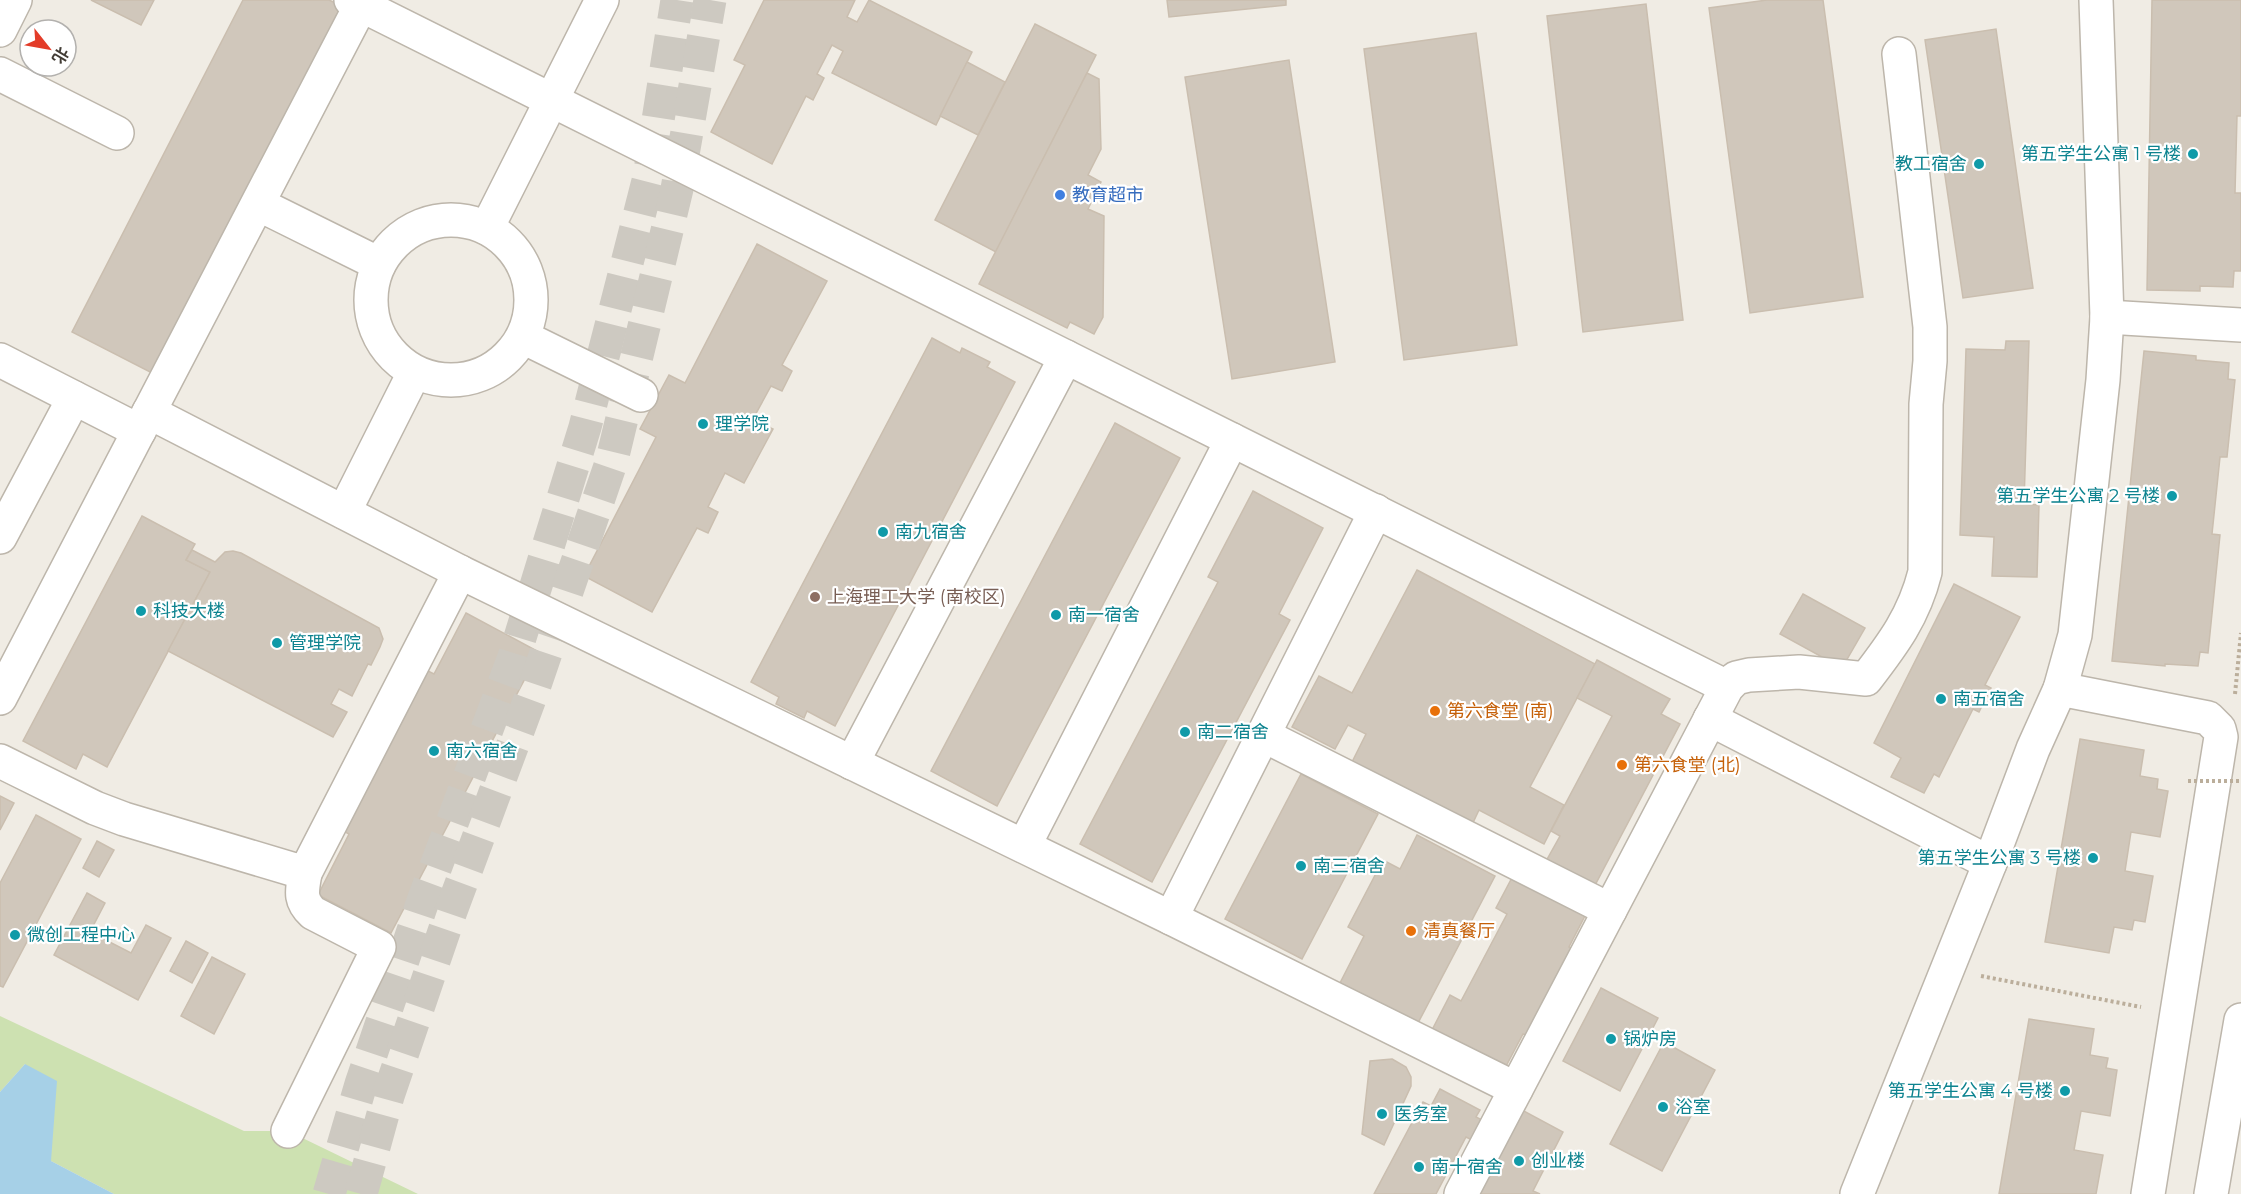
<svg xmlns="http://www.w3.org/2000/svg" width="2241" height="1194" font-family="Montserrat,'Noto Sans SC',sans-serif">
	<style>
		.green { fill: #cde1b1 }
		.water { fill: #a6d0e7 }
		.building { fill: #d0c7bb; stroke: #cabeaf; stroke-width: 1.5 }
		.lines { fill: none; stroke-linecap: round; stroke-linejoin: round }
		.major-tunnel { stroke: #cdc9c1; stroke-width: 33; stroke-dasharray: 33 16; stroke-linecap: butt }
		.minor-casing { stroke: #bdb6ab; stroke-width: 36 }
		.path { stroke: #bbae9b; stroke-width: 4; stroke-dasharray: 3 3; stroke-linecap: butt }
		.minor { stroke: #fff; stroke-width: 33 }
		.path-bridge { stroke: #bbae9b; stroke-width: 4; stroke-dasharray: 3 3; stroke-linecap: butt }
		.culture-dot { fill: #0f9aa8; stroke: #fff; stroke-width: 2 }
		.shop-dot { fill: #3f7fe0; stroke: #fff; stroke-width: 2 }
		.education-dot { fill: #8d6e63; stroke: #fff; stroke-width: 2 }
		.food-dot { fill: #e8710a; stroke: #fff; stroke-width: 2 }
		.labels { text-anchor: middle; stroke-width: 4.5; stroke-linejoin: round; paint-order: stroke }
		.culture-label { font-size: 18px; fill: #0d838f; stroke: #fff; text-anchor: start }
		.shop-label { font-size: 18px; fill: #366cbe; stroke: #fff; text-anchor: start }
		.education-label { font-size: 18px; fill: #785e54; stroke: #fff; text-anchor: start }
		.food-label { font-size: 18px; fill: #c56008; stroke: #fff; text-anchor: start }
	</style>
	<rect width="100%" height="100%" fill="#f0ece4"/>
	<!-- green -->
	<polygon class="green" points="0,1016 244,1131 288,1131 418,1194 114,1194 51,1161 25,1064 0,1092"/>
	<!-- water -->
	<polygon class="water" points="25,1064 57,1081 51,1161 114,1194 0,1194 0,1092"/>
	<!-- building -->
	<g class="building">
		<polygon points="91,0 154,0 141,25"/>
		<polygon points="243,0 329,0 342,6 154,374 72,332"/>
		<polygon points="764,0 855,0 847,17 857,22 869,0 972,52 936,125 832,73 843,51 832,45 817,74 824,78 813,100 806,96 772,164 711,132 745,65 734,60"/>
		<polygon points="1167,0 1286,0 1286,5 1169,17"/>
		<polygon points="1767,0 1823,0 1863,297 1750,313 1709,8"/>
		<polygon points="2152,0 2241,0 2241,116 2237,116 2235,193 2241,193 2241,271 2234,271 2233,287 2200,286 2200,291 2147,290"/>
		<polygon points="1646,4 1683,320 1583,332 1547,16"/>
		<polygon points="1035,24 1096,55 996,252 935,220"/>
		<polygon points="1996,29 2033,288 1963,298 1925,40"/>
		<polygon points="1476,33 1517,345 1404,360 1364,49"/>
		<polygon points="1289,60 1335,362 1232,379 1185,77"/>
		<polygon points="967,62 1005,82 978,135 940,116"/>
		<polygon points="1087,73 1099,79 1101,149 1088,175 1101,182 1088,209 1104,216 1103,317 1094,334 1070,322 1067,328 979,284"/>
		<polygon points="757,244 827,281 782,365 792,371 782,391 771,386 753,419 773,429 744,483 725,473 708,507 718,512 708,533 697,528 652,612 584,576 656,437 640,429 669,375 685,383"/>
		<polygon points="932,338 960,353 962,348 990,362 987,367 1015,382 835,726 807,711 804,718 776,704 779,697 751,682"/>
		<polygon points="2006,341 2029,341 2024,504 2039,505 2037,577 1992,576 1994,537 1960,535 1966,349 2005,350"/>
		<polygon points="2144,351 2196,356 2196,360 2229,363 2228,379 2235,380 2227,457 2220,457 2212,534 2220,535 2208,653 2200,652 2198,666 2165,664 2165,666 2112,661"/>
		<polygon points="1115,423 1180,458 997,806 931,771"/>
		<polygon points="1253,491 1323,528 1279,614 1290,620 1152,882 1080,844 1218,582 1208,577"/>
		<polygon points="142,516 195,544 186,560 210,572 107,767 83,754 76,769 23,741"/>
		<polygon points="192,550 215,562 225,552 233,551 241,553 379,628 383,639 380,647 371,665 368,664 352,696 339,689 331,704 347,712 333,737 168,651 210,572 186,560"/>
		<polygon points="1417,570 1595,664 1530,787 1564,805 1544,844 1479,810 1471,827 1351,764 1366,734 1348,725 1335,749 1292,727 1319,676 1352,693"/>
		<polygon points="1954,584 2020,617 1985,685 1991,688 1979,712 1973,709 1939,777 1934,774 1924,793 1891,777 1901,758 1874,743"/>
		<polygon points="1803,594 1865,628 1842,668 1780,634"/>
		<polygon points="466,613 539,652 391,933 318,895 349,834 340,829 424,669 434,674"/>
		<polygon points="1597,660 1670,699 1661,714 1680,724 1593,889 1545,863 1560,836 1551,831 1612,716 1577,698"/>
		<polygon points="2080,739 2144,750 2140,776 2158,779 2157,789 2168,791 2160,837 2131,832 2125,871 2153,876 2145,922 2134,920 2132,930 2114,927 2109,953 2045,942"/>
		<polygon points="1301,774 1378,814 1302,959 1225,919"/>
		<polygon points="0,796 14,803 0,830"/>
		<polygon points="36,815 81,839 3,987 0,986 0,883"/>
		<polygon points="1417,835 1495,876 1418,1023 1340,983 1364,936 1348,927 1383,860 1400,869"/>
		<polygon points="97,841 114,850 99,877 83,868"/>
		<polygon points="1515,872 1588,910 1569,947 1577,951 1531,1037 1523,1034 1504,1070 1431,1032 1450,995 1461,1001 1507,914 1496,908"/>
		<polygon points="87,893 105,903 90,932 131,953 146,925 171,938 138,1000 54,955"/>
		<polygon points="186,941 208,953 192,983 170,971"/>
		<polygon points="212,957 245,974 214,1034 181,1016"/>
		<polygon points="1601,988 1658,1018 1620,1091 1563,1061"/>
		<polygon points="2029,1019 2094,1029 2090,1055 2108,1058 2106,1068 2117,1070 2110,1116 2081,1111 2074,1150 2103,1155 2096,1194 1999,1194"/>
		<polygon points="1664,1042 1715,1070 1662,1171 1610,1144"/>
		<polygon points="1392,1059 1406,1067 1411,1077 1411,1086 1384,1145 1362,1134 1370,1061"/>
		<polygon points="1440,1089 1480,1110 1476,1117 1484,1121 1474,1141 1466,1137 1436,1194 1374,1194 1423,1102 1431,1106"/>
		<polygon points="1518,1108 1563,1132 1533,1191 1540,1194 1473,1194"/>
	</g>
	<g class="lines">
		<!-- major-tunnel -->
		<g class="major-tunnel">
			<polyline points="329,1194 361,1084 423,901 514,657 585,427 649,177 677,0"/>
			<polyline points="361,1194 388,1096 451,911 535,685 612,460 677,189 710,0"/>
		</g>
		<defs>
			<g id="minor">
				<polyline points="351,0 1727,687"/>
				<polyline points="0,30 15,0"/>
				<polyline points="0,74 117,133"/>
				<polyline points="258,204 379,264"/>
				<circle cx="451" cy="300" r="80"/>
				<polyline points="487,228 602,0"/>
				<polyline points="2107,317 2241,325"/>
				<polyline points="523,337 641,395"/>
				<polyline points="0,360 139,431 149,412 460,572 1171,918 1516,1089"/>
				<polyline points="149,412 361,5"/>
				<polyline points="344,512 414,373"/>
				<polyline points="0,537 74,398"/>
				<polyline points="2060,689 2208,718 2219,729 2221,737 2148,1194"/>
				<polyline points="0,698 139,431"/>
				<polyline points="1710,719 1990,863"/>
				<polyline points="1263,735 1610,910"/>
				<polyline points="0,761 95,808 124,819 305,873 460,572"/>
				<polyline points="852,763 1066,357"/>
				<polyline points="1024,846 1232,440"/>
				<polyline points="1171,918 1376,511"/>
				<path d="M288,1131L379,947L313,913C299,900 302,891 305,873"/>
				<path d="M1461,1194L1727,687L1736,678L1749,675L1799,672L1866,679C1893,644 1914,616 1925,572L1926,404L1930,361V327L1899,54"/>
				<polyline points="1857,1194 1990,863 2033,749 2060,689 2075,635 2103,380 2107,317 2096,0"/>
				<polyline points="2211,1194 2241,1020"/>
			</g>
		</defs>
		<!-- minor casing -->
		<use href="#minor" class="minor-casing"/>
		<!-- path -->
		<g class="path">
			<polyline points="2235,694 2241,633"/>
			<polyline points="1981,976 2141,1007"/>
		</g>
		<!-- minor -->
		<use href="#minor" class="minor"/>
		<!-- path-bridge -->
		<polyline class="path-bridge" points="2188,781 2241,781"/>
	</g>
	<!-- markers -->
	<g class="culture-dot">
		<circle cx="2193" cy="154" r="6"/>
		<circle cx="1979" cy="164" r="6"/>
		<circle cx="703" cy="424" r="6"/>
		<circle cx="2172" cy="496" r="6"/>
		<circle cx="883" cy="532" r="6"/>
		<circle cx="141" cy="611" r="6"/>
		<circle cx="1056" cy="615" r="6"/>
		<circle cx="277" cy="643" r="6"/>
		<circle cx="1941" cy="699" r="6"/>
		<circle cx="1185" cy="732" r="6"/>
		<circle cx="434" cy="751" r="6"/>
		<circle cx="2093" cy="858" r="6"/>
		<circle cx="1301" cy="866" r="6"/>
		<circle cx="15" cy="935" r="6"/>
		<circle cx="1611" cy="1039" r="6"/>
		<circle cx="2065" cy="1091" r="6"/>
		<circle cx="1663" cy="1107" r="6"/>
		<circle cx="1382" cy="1114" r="6"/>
		<circle cx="1519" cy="1161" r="6"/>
		<circle cx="1419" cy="1167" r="6"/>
	</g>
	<circle class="shop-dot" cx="1060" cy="195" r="6"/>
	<circle class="education-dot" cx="815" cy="597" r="6"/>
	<g class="food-dot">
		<circle cx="1435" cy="711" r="6"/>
		<circle cx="1622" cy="765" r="6"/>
		<circle cx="1411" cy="931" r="6"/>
	</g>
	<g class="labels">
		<!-- culture labels -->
		<g class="culture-label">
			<text x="2181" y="160" text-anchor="end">第五学生公寓 1 号楼</text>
			<text x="1967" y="170" text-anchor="end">教工宿舍</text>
			<text x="715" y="430">理学院</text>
			<text x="2160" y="502" text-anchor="end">第五学生公寓 2 号楼</text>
			<text x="895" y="538">南九宿舍</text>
			<text x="153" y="617">科技大楼</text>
			<text x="1068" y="621">南一宿舍</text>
			<text x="289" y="649">管理学院</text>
			<text x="1953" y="705">南五宿舍</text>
			<text x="1197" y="738">南二宿舍</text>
			<text x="446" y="757">南六宿舍</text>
			<text x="2081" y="864" text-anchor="end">第五学生公寓 3 号楼</text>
			<text x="1313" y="872">南三宿舍</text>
			<text x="27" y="941">微创工程中心</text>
			<text x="1623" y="1045">锅炉房</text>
			<text x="2053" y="1097" text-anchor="end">第五学生公寓 4 号楼</text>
			<text x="1675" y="1113">浴室</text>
			<text x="1394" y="1120">医务室</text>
			<text x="1531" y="1167">创业楼</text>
			<text x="1431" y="1173">南十宿舍</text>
		</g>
		<!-- shop labels -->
		<g class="shop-label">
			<text x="1072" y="201">教育超市</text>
		</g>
		<!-- education labels -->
		<g class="education-label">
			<text x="827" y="603">上海理工大学 (南校区)</text>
		</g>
		<!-- food labels -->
		<g class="food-label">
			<text x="1447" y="717">第六食堂 (南)</text>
			<text x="1634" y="771">第六食堂 (北)</text>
			<text x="1423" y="937">清真餐厅</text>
		</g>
	</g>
	<!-- north arrow -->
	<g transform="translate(48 48) rotate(121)"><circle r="28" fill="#ffffff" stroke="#b3b1ae" stroke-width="1.5"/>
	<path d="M0-4.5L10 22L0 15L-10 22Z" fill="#e33c29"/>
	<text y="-9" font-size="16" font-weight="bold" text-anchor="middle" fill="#423c35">北</text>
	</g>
</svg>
